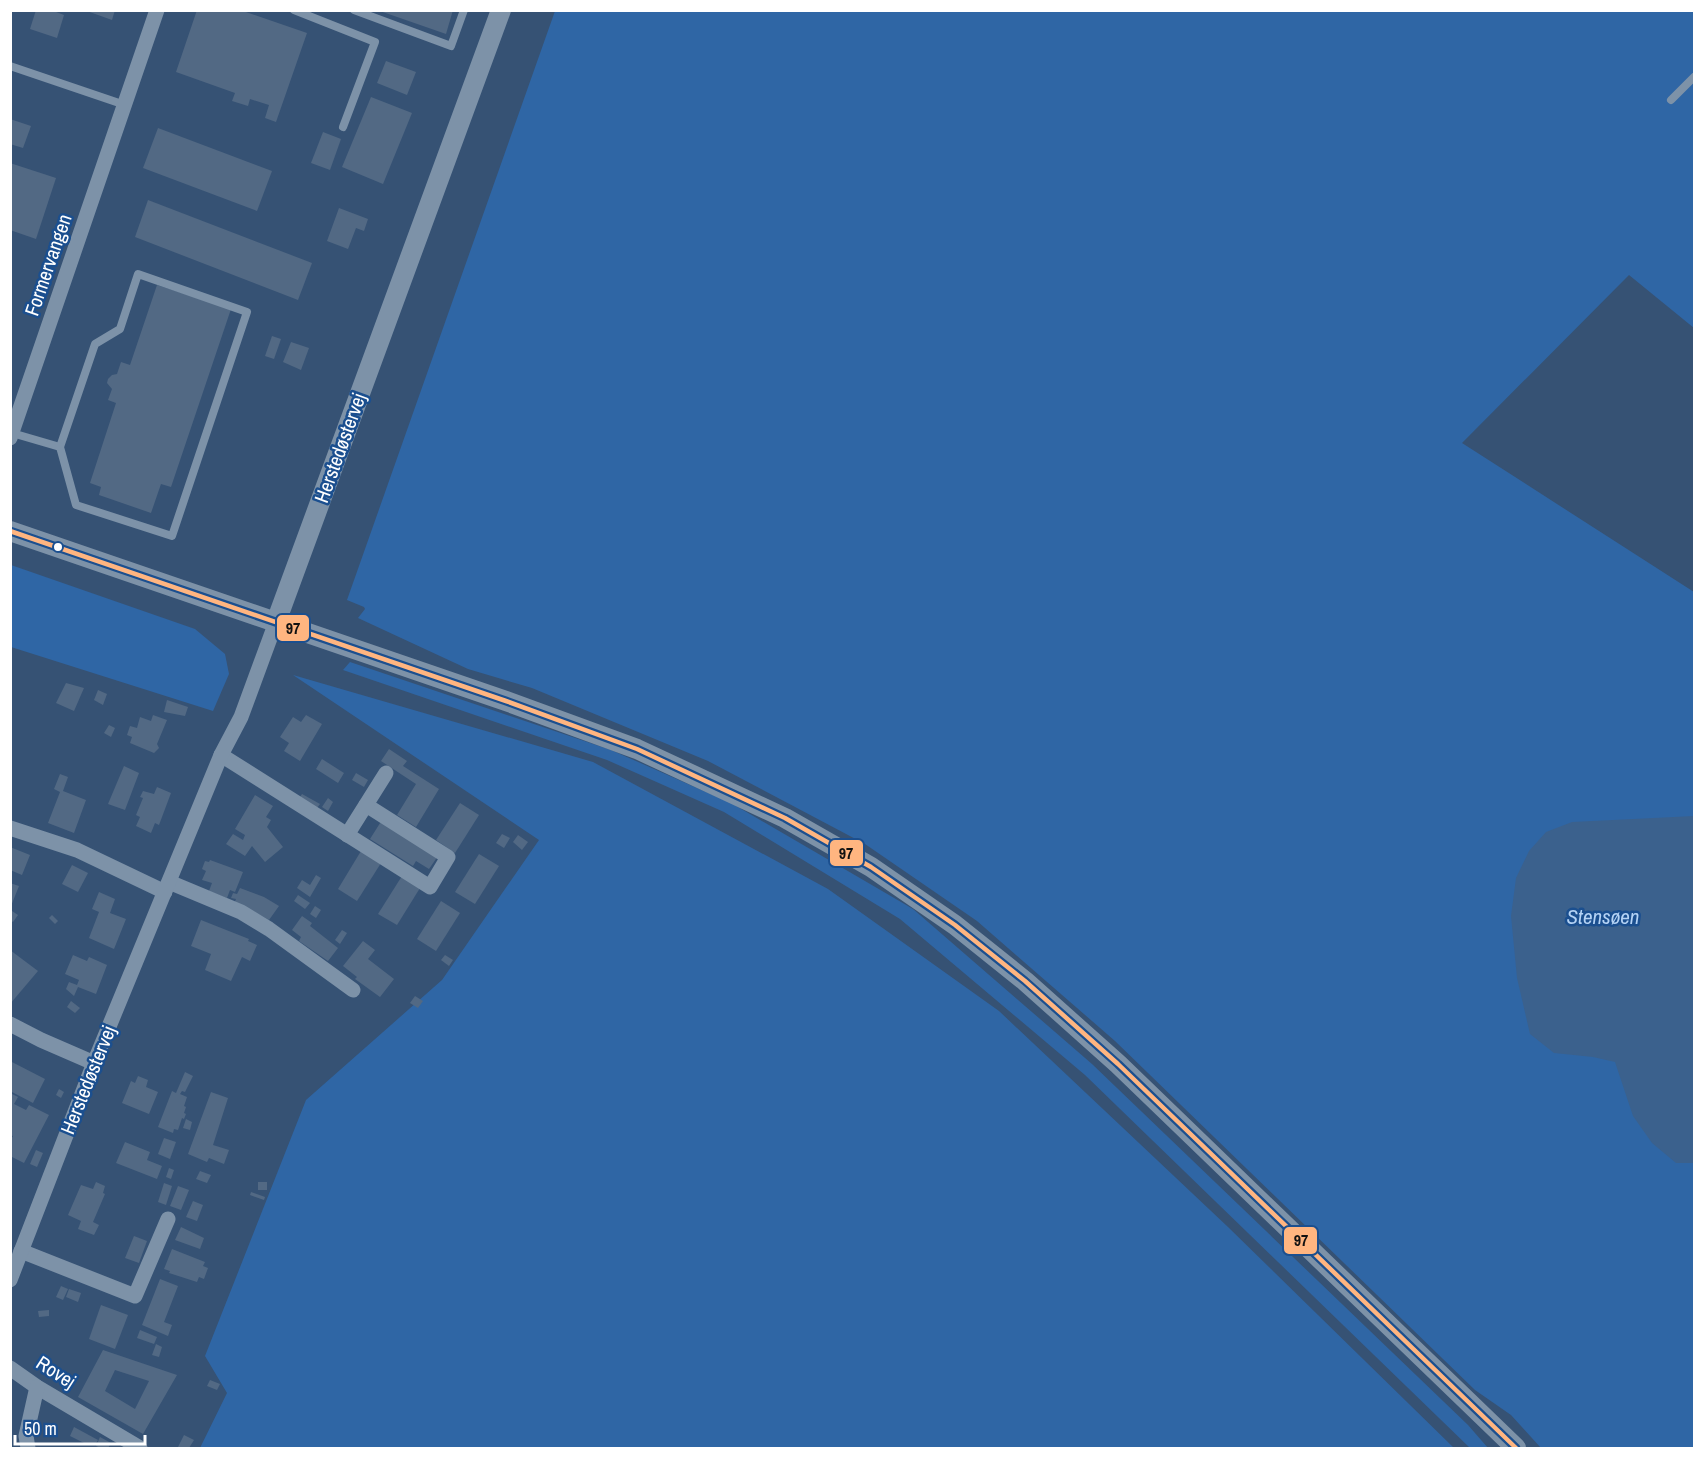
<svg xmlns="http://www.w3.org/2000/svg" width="1705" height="1459" font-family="'Archivo Narrow',sans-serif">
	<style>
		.green { fill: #2f66a5 }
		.water { fill: #3b618d }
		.building { fill: #526984; fill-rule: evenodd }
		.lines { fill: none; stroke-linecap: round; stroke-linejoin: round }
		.service { stroke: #7d92a8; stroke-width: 8 }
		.minor { stroke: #7d92a8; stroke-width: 15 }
		.tertiary { stroke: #7d92a8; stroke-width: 20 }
		.bus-1-casing { stroke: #1b4f8f; stroke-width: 9 }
		.bus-1 { stroke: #ffb580; stroke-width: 4.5 }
		.bus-dot { fill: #fff; stroke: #1b4f8f; stroke-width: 2 }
		.labels { text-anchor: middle; stroke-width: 5; stroke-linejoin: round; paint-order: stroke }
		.street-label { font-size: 20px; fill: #fff; stroke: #1b4f8f }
		.water-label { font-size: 21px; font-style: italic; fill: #b5d3f5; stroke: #1b4f8f }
		.line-badge { stroke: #1b4f8f; stroke-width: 2 }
		.pale-badge-label { font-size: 16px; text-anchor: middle; font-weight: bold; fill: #111 }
	</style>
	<rect width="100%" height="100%" fill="#365274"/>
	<!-- green -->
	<g class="green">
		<polygon points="555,11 1694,11 1694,328 1629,275 1462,443 1694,592 1694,1448 1541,1448 1511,1415 1475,1390 1115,1041 977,921 865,844 708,761 532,688 468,669 358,618 365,609 364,607 347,600"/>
		<polygon points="11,565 195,629 225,654 229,674 213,711 11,647"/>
		<polygon points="350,662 611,750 731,803 913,909 1092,1064 1468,1425 1488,1448 1470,1448 1085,1075 900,919 724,812 607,760 343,670"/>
		<polygon points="293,675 593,762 828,889 999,1011 1228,1227 1454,1448 200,1448 227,1393 205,1356 306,1100 442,980 539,840"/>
	</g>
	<!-- water -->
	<polygon class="water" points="1694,816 1694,1163 1676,1163 1652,1143 1633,1116 1615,1062 1593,1057 1554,1053 1530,1034 1517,978 1511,916 1516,878 1529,851 1546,832 1572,822"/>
	<!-- building -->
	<g class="building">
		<polygon points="36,10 51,10 64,15 57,38 30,29"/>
		<polygon points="84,10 115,10 112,20"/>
		<polygon points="197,10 240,10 307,33 276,122 265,118 269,105 250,99 248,106 232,101 235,93 176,72"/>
		<polygon points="377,10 453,10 446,34"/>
		<polygon points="386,61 416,72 407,95 377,83"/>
		<polygon points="371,97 412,113 383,184 342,167"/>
		<polygon points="10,119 31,126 23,148 10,144"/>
		<polygon points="158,128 272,171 257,211 143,168"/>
		<polygon points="323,132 341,139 330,170 311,163"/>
		<polygon points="10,163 56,178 36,239 10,230"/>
		<polygon points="148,200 312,263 298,300 135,237"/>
		<polygon points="339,208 368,219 364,231 356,228 348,249 327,241"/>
		<polygon points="157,285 231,309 171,487 161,484 151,513 99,495 101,487 90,483 116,403 108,400 112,389 107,383 108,379 112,375 117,374 121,362 130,365"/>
		<polygon points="272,336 281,339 274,359 265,356"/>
		<polygon points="291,342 309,348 301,370 283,362"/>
		<polygon points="66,683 84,688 74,711 56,703"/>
		<polygon points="98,690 107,694 103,705 94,700"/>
		<polygon points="167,700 188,707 185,716 164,712"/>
		<polygon points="153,715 167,720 157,744 159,748 154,753 130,743 132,737 127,735 130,726 137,728 140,717 151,721"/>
		<polygon points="306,715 322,724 300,761 284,751 289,743 280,737 293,717 301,722"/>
		<polygon points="109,725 115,728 111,737 104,733"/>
		<polygon points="389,749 407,761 403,766 439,789 416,827 397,815 416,784 381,761"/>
		<polygon points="322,759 344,773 338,783 316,769"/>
		<polygon points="124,766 139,773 125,810 108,804"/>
		<polygon points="356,773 368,780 364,787 352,780"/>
		<polygon points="60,774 68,777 63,791 86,800 74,833 48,823 60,792 54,789"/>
		<polygon points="157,787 171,793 159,825 155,823 151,833 136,826 140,817 136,815 143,798 140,797 143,791 154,794"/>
		<polygon points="302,794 320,804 317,808 300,797"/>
		<polygon points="255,795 273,806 266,817 271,820 267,827 283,847 265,862 252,846 245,856 226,844 233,834 243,840 245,835 235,829"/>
		<polygon points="328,798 333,802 328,811 322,807"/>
		<polygon points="460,803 479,815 455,853 436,840"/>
		<polygon points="382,820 438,856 429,869 416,861 413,866 370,839"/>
		<polygon points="502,834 510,838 504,848 496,843"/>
		<polygon points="518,835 528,842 522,850 513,842"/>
		<polygon points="10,847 30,855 22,875 10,870"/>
		<polygon points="361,851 381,863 357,901 338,889"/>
		<polygon points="479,854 499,866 475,904 455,892"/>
		<polygon points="210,860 243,872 235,892 230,890 227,898 209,891 212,883 202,880 206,871 202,869 205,861 209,862"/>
		<polygon points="72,865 88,873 78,892 62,884"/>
		<polygon points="316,875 321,878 310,897 297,888 302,880 310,885"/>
		<polygon points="402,876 420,888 397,925 378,914"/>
		<polygon points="10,883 19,886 11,906 10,906"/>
		<polygon points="240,888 264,897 279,906 269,920 255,912 234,904 236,899 231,898 233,893 237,894"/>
		<polygon points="99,892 115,899 110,913 126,919 114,949 89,938 99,912 92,909"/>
		<polygon points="298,895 310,903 305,909 294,901"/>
		<polygon points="441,901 460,913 436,951 417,939"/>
		<polygon points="315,906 321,910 316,918 310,914"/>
		<polygon points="12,911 18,915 13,922 10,920"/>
		<polygon points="52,915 58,921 55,924 49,918"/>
		<polygon points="302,916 312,923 310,926 338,948 328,961 299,941 301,937 292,930"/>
		<polygon points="201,920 249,939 248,941 257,945 250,961 242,957 231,981 205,970 211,954 191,946"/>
		<polygon points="342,930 347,933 340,944 335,940"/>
		<polygon points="363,941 375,950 368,959 394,979 380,997 355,979 357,977 343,966"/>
		<polygon points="10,950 38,971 10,1004"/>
		<polygon points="73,955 87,961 89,957 107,965 96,994 78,987 74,996 66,989 69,982 77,985 79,980 65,974"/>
		<polygon points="445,955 453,960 449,966 441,960"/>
		<polygon points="415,996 423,1001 418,1008 410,1003"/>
		<polygon points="71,1001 80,1008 75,1013 67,1007"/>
		<polygon points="10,1061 45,1079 33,1103 10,1091"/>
		<polygon points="185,1072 193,1076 185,1092 182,1091 180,1094 187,1097 184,1106 186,1107 184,1113 186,1114 184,1119 182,1118 178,1130 174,1129 173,1133 158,1127 172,1091 176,1093"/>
		<polygon points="138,1076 148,1080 146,1087 158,1092 149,1114 122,1103 131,1081 135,1083"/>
		<polygon points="59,1089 64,1092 61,1098 56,1095"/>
		<polygon points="211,1092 228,1098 213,1145 229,1150 224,1164 209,1158 207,1162 188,1154"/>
		<polygon points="10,1093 18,1097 14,1104 26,1110 29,1105 49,1115 24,1163 10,1156 10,1141 13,1136 10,1135"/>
		<polygon points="186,1119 192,1122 190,1130 183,1128"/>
		<polygon points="164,1138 176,1142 170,1159 158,1154"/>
		<polygon points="125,1142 150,1152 147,1160 162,1166 157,1179 116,1163"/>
		<polygon points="36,1150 43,1153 37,1167 30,1164"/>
		<polygon points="169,1168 174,1170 171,1179 166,1177"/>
		<polygon points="200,1171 211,1175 207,1183 196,1179"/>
		<polygon points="96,1182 105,1186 103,1193 105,1194 93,1222 99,1225 94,1235 78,1229 81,1221 68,1215 81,1185 93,1189"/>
		<rect x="258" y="1182" width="9" height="8"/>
		<polygon points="164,1183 172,1186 166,1205 158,1202"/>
		<polygon points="178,1186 189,1190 181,1210 170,1206"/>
		<polygon points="251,1192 265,1197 264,1200 250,1195"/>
		<polygon points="193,1201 203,1205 197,1221 186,1217"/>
		<polygon points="181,1227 204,1238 200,1249 175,1240"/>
		<polygon points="134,1236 147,1241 139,1263 125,1258"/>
		<polygon points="172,1249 205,1262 203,1266 208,1268 204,1279 199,1277 197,1282 169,1273 170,1271 164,1269"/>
		<polygon points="160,1279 178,1286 164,1322 172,1325 168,1336 142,1325"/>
		<polygon points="61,1286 68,1289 63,1300 56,1297"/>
		<polygon points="69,1289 81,1293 78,1302 66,1297"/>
		<polygon points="101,1305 128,1315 115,1349 89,1339"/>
		<polygon points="49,1310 49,1316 39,1317 38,1311"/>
		<polygon points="140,1330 157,1337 154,1344 137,1338"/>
		<polygon points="156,1344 162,1347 159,1357 152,1355"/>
		<path d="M103,1350L177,1375L143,1434L78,1397ZM115,1370L149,1381L135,1409L105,1391Z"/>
		<polygon points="210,1380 220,1384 217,1390 207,1386"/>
		<polygon points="74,1427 98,1440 95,1445 86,1444 70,1436"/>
		<polygon points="184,1435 194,1440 189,1448 178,1447"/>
		<polygon points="100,1437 111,1443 108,1448 101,1448 96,1446"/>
	</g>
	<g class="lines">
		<!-- service -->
		<g class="service">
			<polyline points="294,10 375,42 343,127"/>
			<polyline points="354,10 451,46 464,10"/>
			<polyline points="10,66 125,105"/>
			<polyline points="1671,100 1694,77"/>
			<polygon points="138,274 247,312 172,536 76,505 60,447 95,344 120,329"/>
			<polyline points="12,433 60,447"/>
		</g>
		<!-- minor -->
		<g class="minor">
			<polyline points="10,438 157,10"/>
			<polyline points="221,755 430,887 448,857 366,805"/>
			<polyline points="10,828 77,850 165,892"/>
			<polyline points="347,835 386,773"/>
			<polyline points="169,882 241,912 269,929 353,990"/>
			<polyline points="10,1024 41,1040 94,1063"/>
			<polyline points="21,1251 135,1296 168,1219"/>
			<polyline points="10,1280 94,1063 221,755 241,717 276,622"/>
			<polyline points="10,1368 37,1387 140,1448"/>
			<polyline points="28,1448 26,1436 37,1387"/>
		</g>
		<!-- tertiary -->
		<g class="tertiary">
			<polyline points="10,531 506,701 637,749 785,818 871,867 955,925 1025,981 1118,1064 1516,1448"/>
			<polyline points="276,622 501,10"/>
		</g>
		<defs>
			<polyline id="bus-1" points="10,531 506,701 637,749 785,818 871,867 955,925 1025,981 1118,1064 1516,1448"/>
		</defs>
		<!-- bus-1 casing -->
		<use href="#bus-1" class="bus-1-casing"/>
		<!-- bus-1 -->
		<use href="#bus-1" class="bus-1"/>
	</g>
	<!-- markers -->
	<circle class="bus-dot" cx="58" cy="547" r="5"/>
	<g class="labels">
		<!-- street labels -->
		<g class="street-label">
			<text transform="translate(48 265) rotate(-71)" y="7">Formervangen</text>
			<text transform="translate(340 448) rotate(-70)" y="7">Herstedøstervej</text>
			<text transform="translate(88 1080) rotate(-68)" y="7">Herstedøstervej</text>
			<text transform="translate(56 1372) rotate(33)" y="7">Rovej</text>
		</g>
		<!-- water labels -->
		<g class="water-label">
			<text x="1603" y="924">Stensøen</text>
		</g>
	</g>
	<g class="line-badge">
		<rect x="276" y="614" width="34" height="28" rx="6" fill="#ffb580"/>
		<rect x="829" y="839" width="35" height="28" rx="6" fill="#ffb580"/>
		<rect x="1283" y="1226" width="35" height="29" rx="6" fill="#ffb580"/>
	</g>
	<g class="pale-badge-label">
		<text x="293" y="634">97</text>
		<text x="846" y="859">97</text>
		<text x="1301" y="1246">97</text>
	</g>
	<!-- border -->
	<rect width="1705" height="1459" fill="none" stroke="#ffffff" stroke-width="24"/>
	<!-- scale -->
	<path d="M15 1435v9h130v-9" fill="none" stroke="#ffffff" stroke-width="3"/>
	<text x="24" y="1435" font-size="18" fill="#ffffff" stroke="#1b4f8f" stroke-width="4.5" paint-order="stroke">50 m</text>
</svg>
